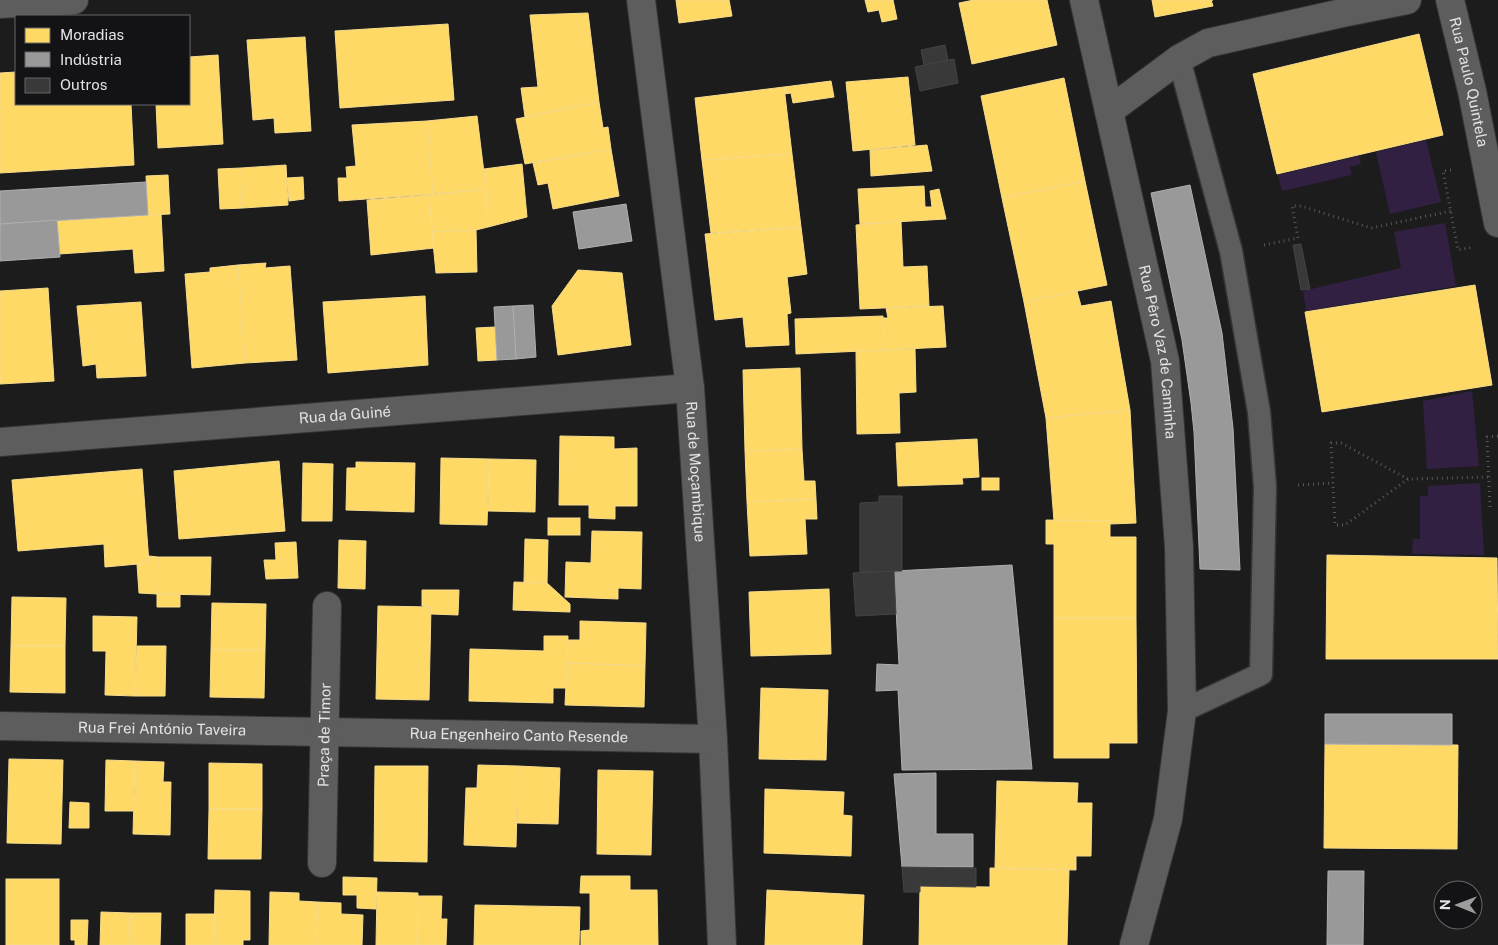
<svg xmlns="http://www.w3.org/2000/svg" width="1498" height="945" font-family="'Public Sans',sans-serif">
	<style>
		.green { fill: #322042 }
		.homes { fill: #ffd966; stroke: #f7dc8c }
		.industry { fill: #999; stroke: #afafb0 }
		.building { fill: #39393a; stroke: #444445 }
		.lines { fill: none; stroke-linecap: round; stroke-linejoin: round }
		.service-casing { stroke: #363637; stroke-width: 25 }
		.minor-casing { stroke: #363637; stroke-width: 30 }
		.tertiary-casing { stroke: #363637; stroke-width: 30 }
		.path { stroke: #585859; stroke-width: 3; stroke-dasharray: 1 4; stroke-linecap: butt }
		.service { stroke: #5d5d5e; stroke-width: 22 }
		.minor { stroke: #5d5d5e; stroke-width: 28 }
		.tertiary { stroke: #5d5d5e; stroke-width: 28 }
		.labels { text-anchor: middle; stroke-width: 5; stroke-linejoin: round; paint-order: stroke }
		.street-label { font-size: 15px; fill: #e3e2e4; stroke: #131215 }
	</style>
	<rect width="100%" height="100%" fill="#1c1c1d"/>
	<!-- green -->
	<g class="green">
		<polygon points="1426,140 1441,202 1390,214 1376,152"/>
		<polygon points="1359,156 1361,164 1350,167 1352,175 1282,191 1278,175"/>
		<polygon points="1445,223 1456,286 1306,311 1303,291 1401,268 1394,232"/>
		<polygon points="1472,391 1479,466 1427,469 1423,401"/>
		<polygon points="1480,483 1484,555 1412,554 1413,539 1420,539 1420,496 1428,496 1428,486"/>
	</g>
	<!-- homes -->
	<g class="homes">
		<polygon points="676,0 729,0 732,16 679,23"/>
		<polygon points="865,0 893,0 897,19 882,22 879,10 868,12"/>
		<polygon points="974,0 1047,0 1057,45 972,64 959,3"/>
		<polygon points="1152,0 1213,0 1211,0 1213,6 1155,17"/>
		<polygon points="588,13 599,102 525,117 521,88 538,87 530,15"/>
		<polygon points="448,24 454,100 340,108 335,31"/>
		<polygon points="1419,34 1443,135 1277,174 1253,74"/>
		<polygon points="305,37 311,131 275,133 274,118 253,120 247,40"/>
		<polygon points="218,55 223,144 158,148 156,104 189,104 189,57"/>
		<polygon points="16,72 16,104 131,104 134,165 0,173 0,73"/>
		<polygon points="908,77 915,145 853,151 846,82"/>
		<polygon points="1064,78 1085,181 1002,198 981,96"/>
		<polygon points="831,81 834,97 793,103 791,93 784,94 784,87"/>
		<polygon points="784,87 792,154 702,160 695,98"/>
		<polygon points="599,102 603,128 608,127 611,149 525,164 516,119"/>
		<polygon points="477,116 486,189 433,194 427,121"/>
		<polygon points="427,121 433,194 339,201 338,178 347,178 346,167 356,166 352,125"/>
		<polygon points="927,145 932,171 871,176 870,150"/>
		<polygon points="611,149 619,196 553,209 548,183 538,185 533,163"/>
		<polygon points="792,154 801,227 711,233 702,160"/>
		<polygon points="522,164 527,217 488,227 484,169"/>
		<polygon points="286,165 288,205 243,208 241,168"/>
		<polygon points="241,168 243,208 220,209 218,169"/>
		<polygon points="168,175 170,214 148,215 146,176"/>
		<polygon points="303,177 304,199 289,201 287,178"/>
		<polygon points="1085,181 1107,285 1024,302 1002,198"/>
		<polygon points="924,186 925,207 932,207 930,191 939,189 946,219 860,224 858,189"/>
		<polygon points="486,189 488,227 476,230 432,232 429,195"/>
		<polygon points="429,195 434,248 371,255 367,200"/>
		<polygon points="161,214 164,271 135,273 133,249 59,254 57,220"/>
		<polygon points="901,221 903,267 927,266 929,306 860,309 856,225"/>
		<polygon points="801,227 807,274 787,277 791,313 787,314 789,345 746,347 743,317 715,320 705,234"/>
		<polygon points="476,230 477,272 436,273 432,232"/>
		<polygon points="266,263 265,268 290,266 297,360 245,363 238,265"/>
		<polygon points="238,265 245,363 192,368 185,274 210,272 210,268"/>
		<polygon points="578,270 622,273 631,345 558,355 552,306"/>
		<polygon points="1475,285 1492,385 1322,412 1305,312"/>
		<polygon points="48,288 54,381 0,384 0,291"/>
		<polygon points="1077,291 1081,306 1111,301 1130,410 1046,418 1024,302"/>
		<polygon points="425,296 428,365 328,373 323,302"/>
		<polygon points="141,302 146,376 97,378 96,364 83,366 77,306"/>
		<polygon points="943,306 946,347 884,350 883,318 888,318 886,308"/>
		<polygon points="883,316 884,350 796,354 795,319"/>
		<polygon points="495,327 497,360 478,361 476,328"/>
		<polygon points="915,349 916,392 899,393 900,433 857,434 856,351"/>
		<polygon points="800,368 802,449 745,451 743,370"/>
		<polygon points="1130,410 1136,523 1110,524 1110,521 1054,521 1046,418"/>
		<polygon points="560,436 614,437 614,449 637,448 637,506 615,506 615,519 589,518 589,505 559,505"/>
		<polygon points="977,439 979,477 962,478 963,484 898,486 896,443"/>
		<polygon points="802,449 804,481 815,481 816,499 747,502 745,451"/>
		<polygon points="441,458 489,459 487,525 440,524"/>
		<polygon points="489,459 536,460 535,512 488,511"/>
		<polygon points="279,461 285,531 179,539 174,471"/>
		<polygon points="356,462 415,463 414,512 346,510 347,468 356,468"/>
		<polygon points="303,463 333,464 332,521 302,521"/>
		<polygon points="142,469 149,563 105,567 104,544 18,551 12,480"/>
		<rect x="982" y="478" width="17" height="12"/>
		<polygon points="816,499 817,519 805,519 807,554 750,556 747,502"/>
		<rect x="548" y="518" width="32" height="17"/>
		<polygon points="1046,520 1110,521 1110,537 1136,537 1136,618 1054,618 1054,544 1046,544"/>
		<polygon points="592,531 642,532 641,589 618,588 618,599 565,597 566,562 591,563"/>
		<polygon points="525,539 548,540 547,583 524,582"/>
		<polygon points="339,540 366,541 365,589 338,588"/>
		<polygon points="296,542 298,578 266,579 264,560 276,560 275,543"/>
		<polygon points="1327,555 1497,558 1498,659 1326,659"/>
		<polygon points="149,556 158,557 157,594 139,593 137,564 149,563"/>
		<polygon points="158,557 211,557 210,595 157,594"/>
		<polygon points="514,582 547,583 570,604 570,612 513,610"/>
		<polygon points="829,589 831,654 751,656 749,592"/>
		<polygon points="422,590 459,590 458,615 431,614 431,607 422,606"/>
		<polygon points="157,594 180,595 180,607 157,607"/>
		<polygon points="12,597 66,598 65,646 11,646"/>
		<polygon points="212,603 266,604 265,650 211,650"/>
		<polygon points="378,606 431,607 429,700 376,699"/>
		<polygon points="93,616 137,617 135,696 105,695 106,651 93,651"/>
		<polygon points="1054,618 1136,618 1137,743 1109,743 1109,758 1054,758"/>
		<polygon points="580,621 646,623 645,666 567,663 568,640 580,640"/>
		<polygon points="544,636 568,636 566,688 553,688 553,703 469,701 470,649 544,651"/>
		<polygon points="11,646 65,646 65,693 10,692"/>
		<polygon points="137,646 166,646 165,696 135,696"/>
		<polygon points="211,650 265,650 264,698 210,697"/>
		<polygon points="567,663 645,666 644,707 565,705"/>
		<polygon points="761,688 828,690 826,760 759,759"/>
		<polygon points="1325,744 1458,745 1457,849 1324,848"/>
		<polygon points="9,759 63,760 61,844 7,843"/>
		<polygon points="106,760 135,761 133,811 105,811"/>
		<polygon points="135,761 164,762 163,782 171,782 170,835 133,834"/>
		<polygon points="209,763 262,764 262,809 209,809"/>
		<polygon points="478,765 518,766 516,847 464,845 466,788 477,788"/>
		<polygon points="375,766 428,766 427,862 374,861"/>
		<polygon points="518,766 560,768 558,824 517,823"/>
		<polygon points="598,770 653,771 651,855 597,854"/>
		<polygon points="997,781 1078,783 1077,803 1092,803 1091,856 1076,856 1076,870 995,868"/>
		<polygon points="765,789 844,792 843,815 852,816 851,856 764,853"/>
		<polygon points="70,802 89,803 89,828 69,828"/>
		<polygon points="209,809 262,809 261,859 208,859"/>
		<polygon points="990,868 1069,870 1067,945 919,945 920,886 990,887"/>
		<polygon points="581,876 630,876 630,890 657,890 658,945 581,945 581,931 590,930 590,893 580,893"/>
		<polygon points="343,877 377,878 376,909 357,908 357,895 343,895"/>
		<rect x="6" y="879" width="53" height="66"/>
		<polygon points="215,890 250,891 250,940 243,940 243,945 214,945"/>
		<polygon points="767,890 864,895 862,945 765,945"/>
		<polygon points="270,892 299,893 299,901 317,902 315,945 269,945"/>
		<polygon points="377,892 418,893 417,945 376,945"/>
		<polygon points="418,896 442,896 441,919 447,919 446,945 417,945"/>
		<polygon points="317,902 341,903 341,914 363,915 362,945 315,945"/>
		<polygon points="475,905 580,907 579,945 474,945"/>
		<polygon points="101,912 131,913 130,945 100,945"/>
		<polygon points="131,913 161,913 160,945 130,945"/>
		<polygon points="186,914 215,914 214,945 186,945"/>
		<polygon points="71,920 88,920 87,945 75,945 75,940 71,940"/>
	</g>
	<!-- industry -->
	<g class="industry">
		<polygon points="146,182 148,215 0,224 0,191"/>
		<polygon points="1190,185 1222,333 1233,428 1240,570 1200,569 1194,432 1191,403 1182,340 1151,193"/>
		<polygon points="626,204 632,241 579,249 573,212"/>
		<polygon points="57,220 60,257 0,261 0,224"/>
		<polygon points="533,305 536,357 516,359 513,306"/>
		<polygon points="513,306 516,359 497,360 494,307"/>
		<polygon points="1012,565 1032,769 902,770 898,690 876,691 877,664 899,665 894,571"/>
		<polygon points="1325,714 1452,714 1452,745 1325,744"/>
		<polygon points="936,773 936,834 973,834 973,867 902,867 894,774"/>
		<polygon points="1328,871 1364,871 1363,945 1327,945"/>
	</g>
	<!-- building -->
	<g class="building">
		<polygon points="945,45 948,60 924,65 921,50"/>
		<polygon points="954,59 958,83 920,91 915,67"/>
		<polygon points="1301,244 1310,289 1301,290 1293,245"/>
		<polygon points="879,496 902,496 902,571 860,572 860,503 879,502"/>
		<polygon points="894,571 896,614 856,616 853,573"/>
		<polygon points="902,867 976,868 976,887 920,886 920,892 904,892"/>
	</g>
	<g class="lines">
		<defs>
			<polyline id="service" points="1179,59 1231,251 1259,412 1265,487 1261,674 1182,711"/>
			<g id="minor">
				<path id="s1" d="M641,0L690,388L713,739L722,945"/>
				<polyline points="0,4 74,0"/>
				<polyline points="1109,111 1179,59 1208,43 1342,13 1407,0"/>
				<path id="s2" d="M0,442L690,388"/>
				<path id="s3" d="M0,726L713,739"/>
				<path id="s4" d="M322,863L327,606"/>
			</g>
			<g id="tertiary">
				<path id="s5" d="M1084,0L1165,361L1179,547L1182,711L1168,819L1134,945"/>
				<path id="s6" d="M1450,0L1472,91L1498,223"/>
			</g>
		</defs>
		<!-- service casing -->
		<use href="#service" class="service-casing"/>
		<!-- minor casing -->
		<use href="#minor" class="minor-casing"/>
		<!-- tertiary casing -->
		<use href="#tertiary" class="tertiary-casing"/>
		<!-- path -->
		<g class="path">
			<polyline points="1451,170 1443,171 1458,250 1473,247"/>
			<polyline points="1264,245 1298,238 1292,206 1301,206 1371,228 1451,211"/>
			<polyline points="1408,479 1345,525 1335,525 1331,443 1341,443 1408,479 1489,477"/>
			<polyline points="1298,485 1333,483"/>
			<polyline points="1490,507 1487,437 1498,436"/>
		</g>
		<!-- service -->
		<use href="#service" class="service"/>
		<!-- minor -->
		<use href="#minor" class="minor"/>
		<!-- tertiary -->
		<use href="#tertiary" class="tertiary"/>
	</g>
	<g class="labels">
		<!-- street labels -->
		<g class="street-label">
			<text dy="5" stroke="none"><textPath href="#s6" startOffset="84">Rua Paulo Quintela</textPath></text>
			<text dy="5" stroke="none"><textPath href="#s5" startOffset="360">Rua Pêro Vaz de Caminha</textPath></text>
			<text dy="5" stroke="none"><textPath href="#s2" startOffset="346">Rua da Guiné</textPath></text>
			<text dy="5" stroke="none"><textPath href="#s1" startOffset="475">Rua de Moçambique</textPath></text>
			<text dy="5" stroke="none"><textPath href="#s3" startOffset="162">Rua Frei António Taveira</textPath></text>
			<text dy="5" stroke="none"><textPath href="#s4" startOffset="128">Praça de Timor</textPath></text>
			<text dy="5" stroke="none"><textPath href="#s3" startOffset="519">Rua Engenheiro Canto Resende</textPath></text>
		</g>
	</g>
	<!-- legend -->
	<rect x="15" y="15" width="175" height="90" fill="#131215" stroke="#666568"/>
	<rect x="25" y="28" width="25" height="15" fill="#ffd966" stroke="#666568"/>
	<text x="60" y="40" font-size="15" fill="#e3e2e4">Moradias</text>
	<rect x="25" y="52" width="25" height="15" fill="#999999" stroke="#666568"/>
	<text x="60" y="65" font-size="15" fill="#e3e2e4">Indústria</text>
	<rect x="25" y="78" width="25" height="15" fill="#39393a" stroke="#666568"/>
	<text x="60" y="90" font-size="15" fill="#e3e2e4">Outros</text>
	<!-- north arrow -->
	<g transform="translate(1458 905) rotate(271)"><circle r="24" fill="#131215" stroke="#666568"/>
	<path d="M0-4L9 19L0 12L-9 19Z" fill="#9d9d9e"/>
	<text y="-8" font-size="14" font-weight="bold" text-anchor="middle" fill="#e3e2e4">N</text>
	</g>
</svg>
